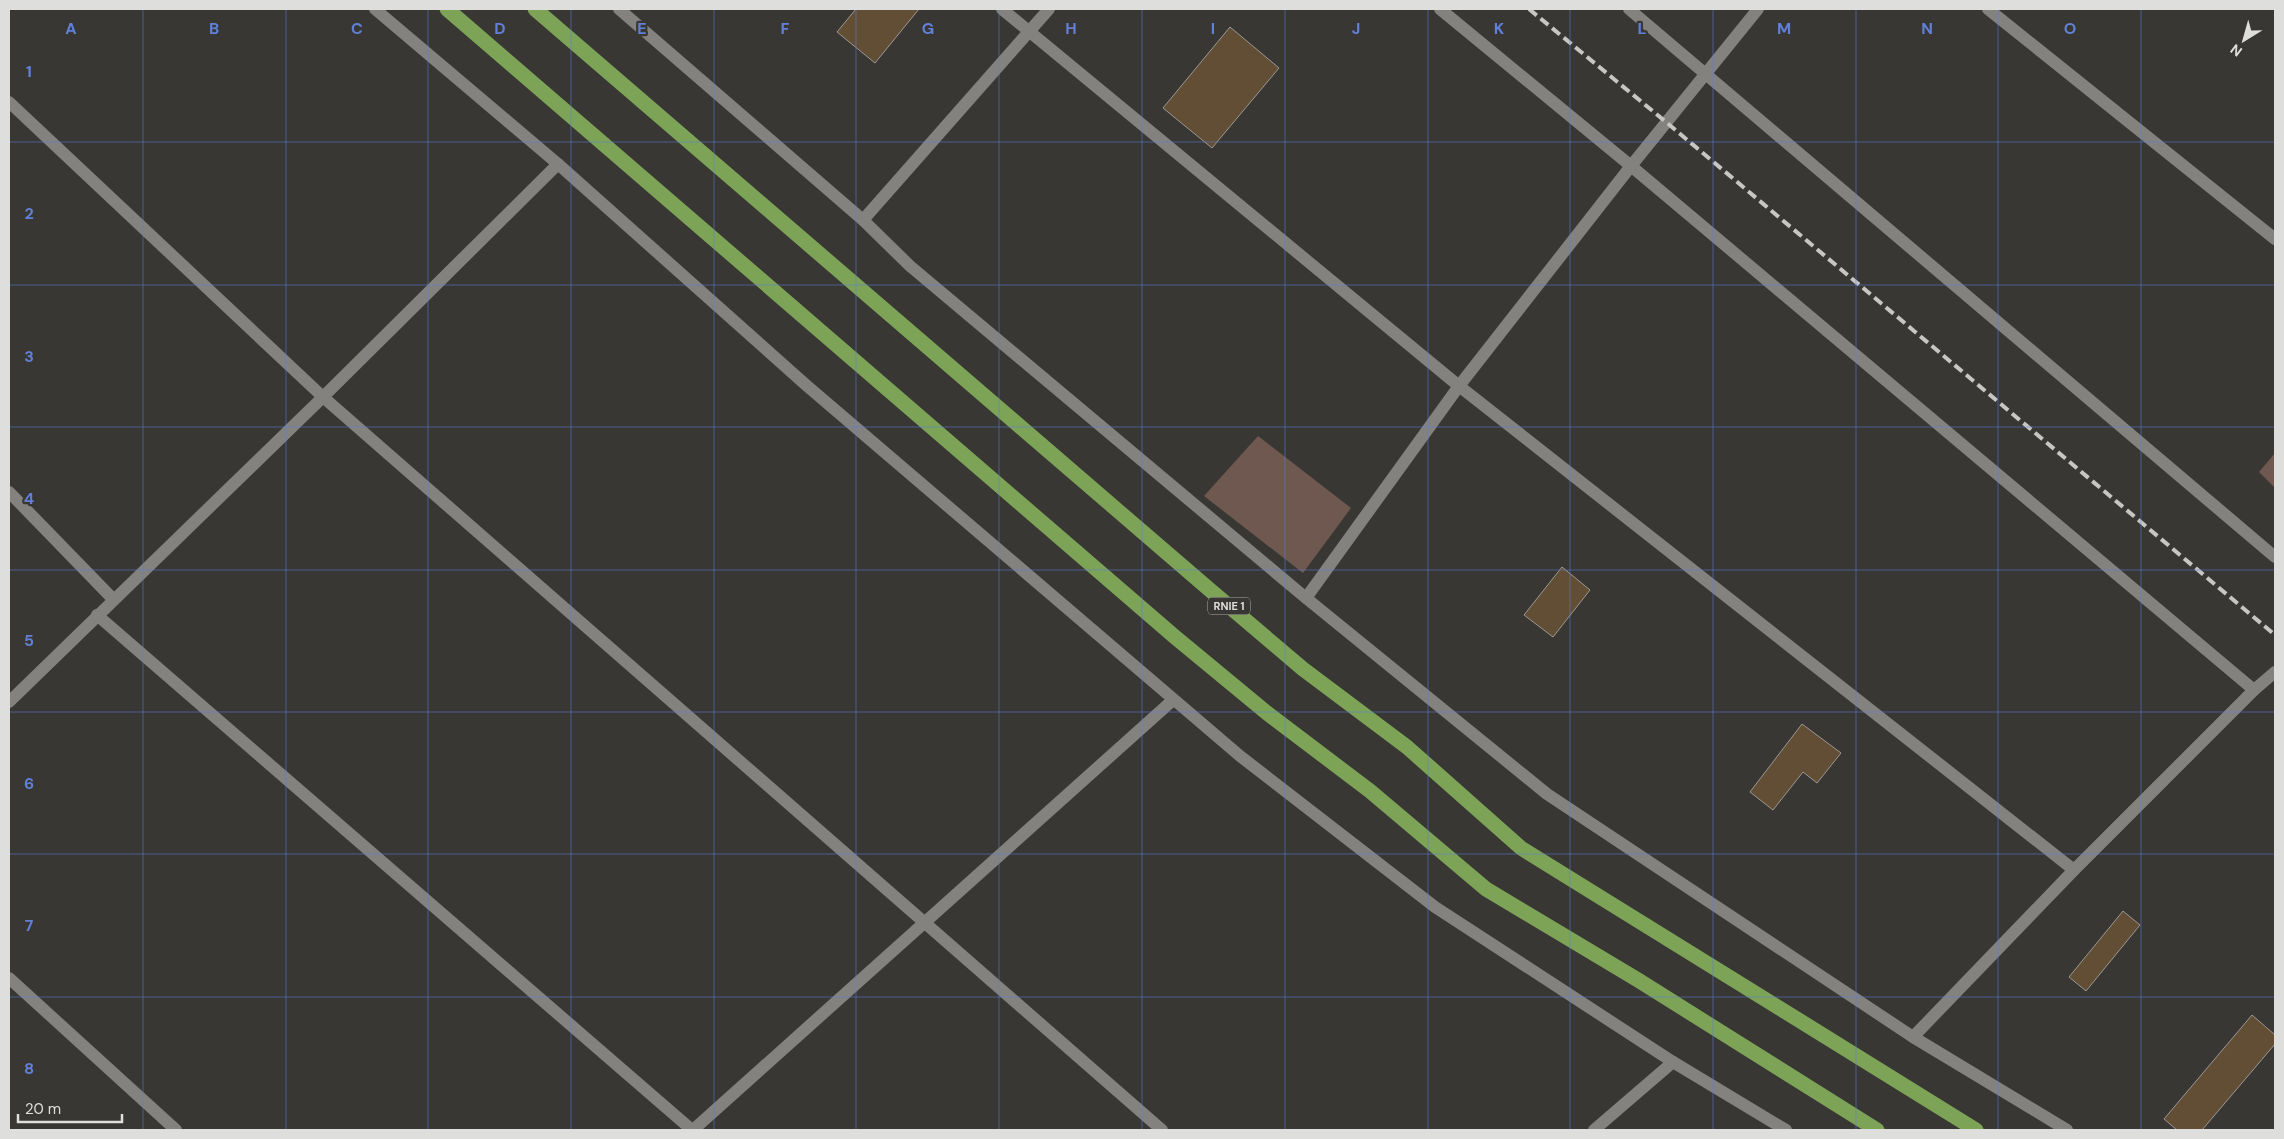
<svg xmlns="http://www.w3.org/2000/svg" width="2284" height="1139" font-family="'DM Sans',sans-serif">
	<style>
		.green { fill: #6f584f }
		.building { fill: #624d35; stroke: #9c9894 }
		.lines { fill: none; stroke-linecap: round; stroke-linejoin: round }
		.minor { stroke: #83827e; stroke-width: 12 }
		.highway { stroke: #7da357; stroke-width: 15 }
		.rail { stroke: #c7c6c4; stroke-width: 4; stroke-dasharray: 10 5; stroke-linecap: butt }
		.grid { fill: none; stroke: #6180d9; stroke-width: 1; stroke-opacity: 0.55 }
		.labels { text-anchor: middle; stroke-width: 4.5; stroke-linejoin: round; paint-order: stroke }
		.shield { fill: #383733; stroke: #acaca9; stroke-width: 1 }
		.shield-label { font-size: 11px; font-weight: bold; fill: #dededc }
		.grid-label { font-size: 16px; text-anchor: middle; font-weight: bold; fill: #6180d9; stroke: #383733; stroke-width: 4.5; stroke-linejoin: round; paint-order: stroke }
	</style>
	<rect width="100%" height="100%" fill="#383733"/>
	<!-- green -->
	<g class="green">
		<polygon points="1258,436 1351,508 1303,573 1204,496"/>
		<polygon points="2275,453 2275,488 2259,472"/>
	</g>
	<!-- building -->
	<g class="building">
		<polygon points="856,9 919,9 875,63 837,32"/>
		<polygon points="1230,27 1279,68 1212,148 1163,108"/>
		<polygon points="1562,567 1590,590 1553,637 1524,615"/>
		<polygon points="1802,724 1841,753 1817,783 1803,772 1773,810 1750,792"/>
		<polygon points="2123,911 2140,925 2086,991 2069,977"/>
		<polygon points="2252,1015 2275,1035 2275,1044 2202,1130 2177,1130 2164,1119"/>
	</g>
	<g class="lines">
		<!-- minor -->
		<g class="minor">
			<polyline points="375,9 558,164 806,385 1240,756 1435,907 1673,1062 1786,1130"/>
			<polyline points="619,9 863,220 910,266 1306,598 1547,794 1913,1037 2067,1130"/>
			<polyline points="1002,9 1459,386 2074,870"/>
			<polyline points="1440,9 1631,166 2254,690"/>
			<polyline points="1629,9 2275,557"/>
			<polyline points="1988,9 2275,239"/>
			<polyline points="9,102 323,397 1162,1130"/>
			<polyline points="863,220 1049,9"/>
			<polyline points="9,492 113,599"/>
			<polyline points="1306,598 1459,386 1631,166 1758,9"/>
			<polyline points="97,615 692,1130"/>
			<polyline points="9,702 323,397 558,164"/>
			<polyline points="9,978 176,1130"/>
			<polyline points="1913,1037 2074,870 2254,690 2275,672"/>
			<polyline points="693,1130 1173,700"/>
			<polyline points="1594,1130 1673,1062"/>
		</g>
		<!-- highway -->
		<g class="highway">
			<polyline points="447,9 1175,637 1267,713 1370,791 1486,889 1638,980 1877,1130"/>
			<polyline points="535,9 1210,590 1303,669 1407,747 1521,848 1976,1130"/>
		</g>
		<!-- rail -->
		<polyline class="rail" points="1529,9 1666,122 2275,635"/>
	</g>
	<!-- grid -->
	<path class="grid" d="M143,9V1130M286,9V1130M428,9V1130M571,9V1130M714,9V1130M856,9V1130M999,9V1130M1142,9V1130M1285,9V1130M1428,9V1130M1570,9V1130M1713,9V1130M1856,9V1130M1998,9V1130M2141,9V1130M9,142H2275M9,285H2275M9,427H2275M9,570H2275M9,712H2275M9,854H2275M9,997H2275"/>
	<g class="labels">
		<!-- shield labels -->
		<rect class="shield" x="1208" y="597.5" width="42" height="17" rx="4"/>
		<g class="shield-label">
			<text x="1229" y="610">RNIE 1</text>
		</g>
	</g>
	<g class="grid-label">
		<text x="71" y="34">A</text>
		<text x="214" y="34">B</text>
		<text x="357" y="34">C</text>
		<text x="500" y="34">D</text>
		<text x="642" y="34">E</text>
		<text x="785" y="34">F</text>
		<text x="928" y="34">G</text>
		<text x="1071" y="34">H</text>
		<text x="1213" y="34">I</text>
		<text x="1356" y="34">J</text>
		<text x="1499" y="34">K</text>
		<text x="1642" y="34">L</text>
		<text x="1784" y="34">M</text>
		<text x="1927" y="34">N</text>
		<text x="2070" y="34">O</text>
		<text x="29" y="77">1</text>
		<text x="29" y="219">2</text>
		<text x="29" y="362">3</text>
		<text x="29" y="504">4</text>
		<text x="29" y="646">5</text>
		<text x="29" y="789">6</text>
		<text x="29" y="931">7</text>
		<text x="29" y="1074">8</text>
	</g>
	<!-- border -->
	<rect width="2284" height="1139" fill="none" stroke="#dededc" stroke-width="20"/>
	<!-- north arrow -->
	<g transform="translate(2244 40) rotate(217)" stroke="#383733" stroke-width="4" paint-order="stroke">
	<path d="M0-4L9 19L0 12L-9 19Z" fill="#dededc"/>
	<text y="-8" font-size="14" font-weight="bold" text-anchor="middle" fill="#dededc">N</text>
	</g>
	<!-- scale -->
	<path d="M18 1114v8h104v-8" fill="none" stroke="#dededc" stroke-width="2.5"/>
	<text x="25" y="1114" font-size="15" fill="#dededc" stroke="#383733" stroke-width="4" paint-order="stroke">20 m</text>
</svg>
